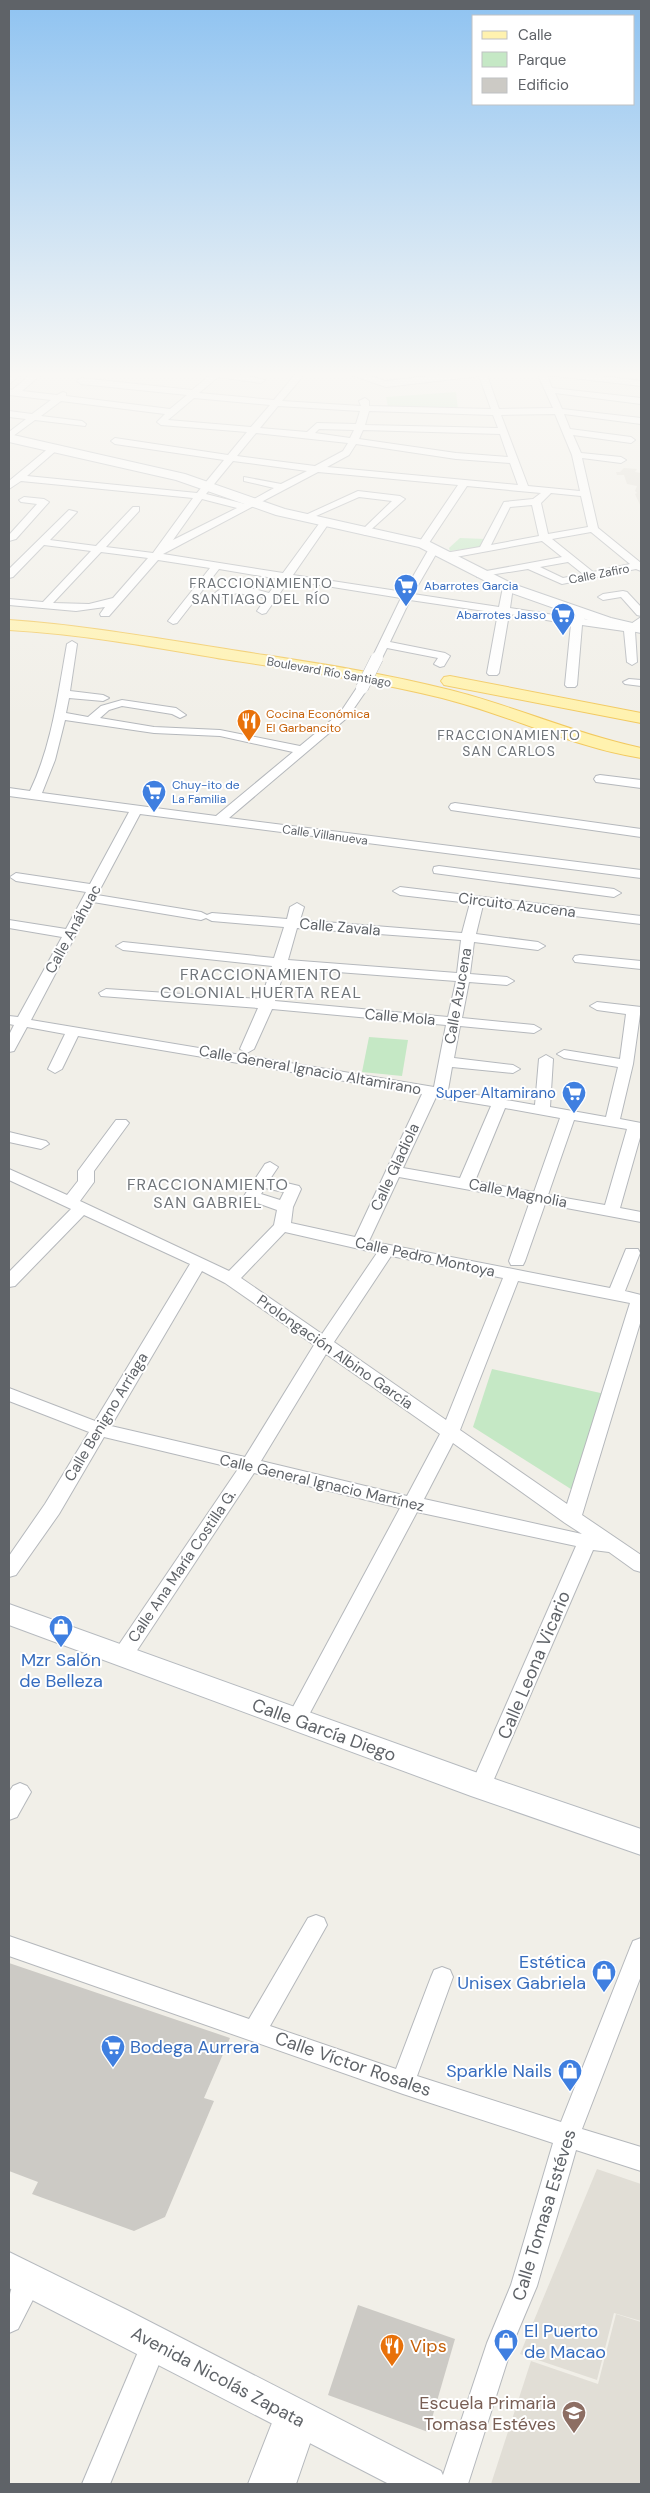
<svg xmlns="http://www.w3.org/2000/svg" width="650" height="2493" font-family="'DM Sans',sans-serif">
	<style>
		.education { fill: #e1ded6 }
		.green { fill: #c5e8c5 }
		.building { fill: #cccac5 }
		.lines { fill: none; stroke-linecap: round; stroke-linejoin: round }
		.street-casing { stroke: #b5b8bc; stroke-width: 2 }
		.secondary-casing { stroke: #b6babf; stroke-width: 2 }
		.primary-casing { stroke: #f2c960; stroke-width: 2 }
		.street { fill: #fff; fill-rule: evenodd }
		.secondary { fill: #fff; fill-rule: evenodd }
		.primary { fill: #fff2af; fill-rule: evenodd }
		.street-bridge-casing { stroke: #b5b8bc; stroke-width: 13; stroke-linecap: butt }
		.street-bridge { stroke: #fff; stroke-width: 12 }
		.labels { text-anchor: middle; stroke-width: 4; stroke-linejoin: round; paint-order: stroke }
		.far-street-label { font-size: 12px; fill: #5f6368; stroke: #fff }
		.far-shop-label { font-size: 12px; fill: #366cbe; stroke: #fff; text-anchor: start }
		.far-food-label { font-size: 12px; fill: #c56008; stroke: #fff; text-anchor: start }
		.far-neighbourhood-label { font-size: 14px; letter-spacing: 1px; fill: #70757a; stroke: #fff }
		.street-label { font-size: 15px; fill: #5f6368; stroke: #fff }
		.shop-label { font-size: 15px; fill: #366cbe; stroke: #fff; text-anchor: end }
		.neighbourhood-label { font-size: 16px; letter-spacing: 1px; fill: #70757a; stroke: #fff }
		.near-shop-label { font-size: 18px; fill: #366cbe; stroke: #fff; text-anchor: end }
		.near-street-label { font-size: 18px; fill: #5f6368; stroke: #fff }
		.near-food-label { font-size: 18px; fill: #c56008; stroke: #fff; text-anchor: start }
		.near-education-label { font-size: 18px; fill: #785e54; stroke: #fff; text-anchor: end }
	</style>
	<rect width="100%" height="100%" fill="#f1efe8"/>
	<!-- education -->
	<g class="education">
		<polygon points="624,468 637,469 635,472 641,473 641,507 635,494 637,493 635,491 637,486 627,484 624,475 617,475 616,472 620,472"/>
		<polygon points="597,2169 641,2184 641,2321 614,2313 597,2380 520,2354"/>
		<polygon points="616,2314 641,2322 641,2484 491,2484 531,2361 598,2384"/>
	</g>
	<!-- green -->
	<g class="green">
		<polygon points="456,392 458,409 388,407 386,397"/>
		<polygon points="460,538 486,539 481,547 450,551 449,548"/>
		<polygon points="369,1037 408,1040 402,1076 362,1072"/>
		<polygon points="492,1369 605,1394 574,1491 473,1427"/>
	</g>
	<!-- building -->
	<g class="building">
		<polygon points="9,1963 230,2038 204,2098 214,2101 165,2217 134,2231 32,2194 38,2182 9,2171"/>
		<polygon points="358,2305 455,2339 428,2432 328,2395"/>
	</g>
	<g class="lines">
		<defs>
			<g id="street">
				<polygon points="16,371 26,371 9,384 9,378"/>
				<path d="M35,371H45L22,391L57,395L63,392L66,393V396L170,409L187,395L81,384L77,381L81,378L192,390L209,376L183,371H224L265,380L261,383L218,377L199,393L274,400L298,371H307L282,401L361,406L359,401L365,398L369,401V406L491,409L479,376L386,387L340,371H354L386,381L473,371H560L641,381V386L547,375L552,388L641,398V404L555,393L562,409L641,418V424L564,414L570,429L631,437L635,440L631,443L573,435L581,453L621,457L626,460L621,463L582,458L598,528L641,563V571L636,569L562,584L528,569L477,577V573L481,572L562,557L542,541L445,559L440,556L445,553L480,547L504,502L533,499L541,493L467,486L427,546L423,547L418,544L458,485L318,472L163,554L283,573L321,521L324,520L329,523L293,575L404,592L430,547H438L439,549L413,594L499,607L503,587L508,584L513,587L510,608L573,618L583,611L588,614L584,619L628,626L641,617V626L635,631L637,662L632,665L627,662L624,631L582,625L577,685L575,687H567L565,685L571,624L509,614L499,673L497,675H489L487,673L498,613L410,600L390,642L445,653L450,656L444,666L440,667L434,664L438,658L387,648L381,660L377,661L372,658L401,598L289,580L266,613L262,614L257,611L266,598L238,593L219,597L214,594C228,580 253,589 269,593L279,579L219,569L177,623L173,624L168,621L210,568L158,560L109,616H101L100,614L105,607L76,611L9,605V599L43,602L91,551L44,545L13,577L9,578V569L69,510L77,512L50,540L96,546L133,507H139V511L106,547L153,553L193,498L21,481L9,489V481L50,447L58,449L27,476L197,493L224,460L115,444L111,441L115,438L228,455L247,432L161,425L157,422L165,414L61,401L41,416L82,421L86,424L85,426L35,420L9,439V432L26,419L9,417V411L32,414L51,400L9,395V389L12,390ZM487,375H538L553,408L499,409ZM194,398L270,405L251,427L168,420ZM278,406L360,411L356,424L317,423L307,432L260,428ZM369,411L493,415L498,428L365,425ZM555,414L572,455L580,491L528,486L501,415ZM319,429L354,430L350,438L315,433ZM363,430L500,434L508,457L456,453L359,439ZM256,433L348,443L343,451L315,466L237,456ZM356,444L456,459L510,463L518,485L327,467L349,455ZM233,461L307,471L281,484L244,477V481L274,488L245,504L206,494ZM551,493L581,496L588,527L548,534L541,503ZM202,499L237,508L173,540ZM532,505L539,536L491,545L510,507ZM591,532L630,564L593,572L552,539ZM101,552L148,558L113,598L89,604L53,603ZM568,562L583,574L563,578L540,567Z"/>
				<polygon points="358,491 400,496 405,499 365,535 360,532 362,530 392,501 359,497 307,520 299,518"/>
				<polygon points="24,497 44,499 49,502 16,539 9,541 9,535 37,504 21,502 19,500"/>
				<polygon points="623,591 627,592 641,607 641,616 637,615 621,597 603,600 598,597 603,594"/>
				<path d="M72,641L77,644L70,691L103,695L109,698L103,701L69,698L66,713L88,717L101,706L122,700L176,708L186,715L180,718L172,714L122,706L109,710L100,718L154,727L220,730L300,746L340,713L358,686H366L368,688L348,717L229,818L641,870V878L140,814L97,895L201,912L207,915L212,913L287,919L290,907L297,903L304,907L300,920L462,933L470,903L400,895L393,891L400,887L641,916V924L483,905L476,934L538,942L545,946L538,950L474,942L470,974L507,977L514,981L507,985L469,982L462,1018L534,1025L541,1029L534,1033L460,1026L454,1058L513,1065L520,1069L513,1073L452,1067L448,1090L535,1105L539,1059L546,1055L553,1059L550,1107L606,1117L618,1067L564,1058L557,1054L564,1050L620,1059L626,1014L597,1010L590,1006L597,1002L641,1007L633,1064L620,1119L641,1123V1134L620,1208L641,1212V1222L545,1204L525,1261L523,1265H511L509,1261L530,1201L399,1177L369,1241L610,1288L626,1249H638L640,1253L625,1291L641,1295V1320L582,1515L641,1555V1572L634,1570L609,1552L593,1550L488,1793L481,1796L474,1793L470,1787L576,1546L417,1512L303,1726L296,1728L289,1726L286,1720L400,1508L254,1473L130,1661L123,1663L116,1661L113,1655L116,1649L238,1469L104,1437L59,1514L16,1575L9,1577V1556L45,1504L89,1432L9,1401V1388L95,1421L190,1264L84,1215L15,1286L9,1287V1272L71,1209L9,1180V1169L67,1195L78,1181V1171L116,1120H126L129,1123L94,1171V1182L80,1201L229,1271L274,1225L277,1210L246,1199L244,1196L265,1164L270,1162L278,1167L270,1179L299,1186L301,1189L293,1207L291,1223L355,1237L422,1094L78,1036L62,1069L55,1073L48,1069L65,1034L27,1027L14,1051L9,1052V1035L14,1025L9,1024V1016L18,1017L62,937L9,928V920L66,929L86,892L16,881L10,877L16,873L90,884L129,812L9,796V788L30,791C52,745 58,694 67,644ZM65,720L154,733L220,736L293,752L216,816L42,793L55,760ZM93,902L201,920L206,918L212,921L284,927L274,958L123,942L116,946L123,950L272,966L261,999L106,989L99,993L101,996L258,1008L240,1049L247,1053L254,1049L272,1009L446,1025L434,1087L31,1020ZM297,928L461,940L457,973L288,960ZM285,968L456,981L448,1017L275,1001ZM436,1097L491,1106L460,1178L403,1168ZM505,1108L560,1118L534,1192L475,1181ZM574,1120L627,1129L605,1205L548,1195ZM265,1188L284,1192L280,1200L261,1194ZM285,1232L377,1253L322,1334L241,1278ZM391,1256L503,1278L446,1420L334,1342ZM202,1271L225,1283L314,1345L245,1457L111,1426ZM518,1281L630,1303L567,1504L460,1430ZM326,1354L440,1434L407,1496L261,1461ZM453,1443L565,1523L582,1534L424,1499Z"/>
				<polygon points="629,679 641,680 641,686 625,684 623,682"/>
				<polygon points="600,775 641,780 641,788 596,782 594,779 596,776"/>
				<polygon points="455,803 641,829 641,837 451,810 449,807 451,804"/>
				<polygon points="439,866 614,889 621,893 614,897 434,873 433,870 434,867"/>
				<polygon points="580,955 641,961 641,969 575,962 573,959 575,956"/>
				<polygon points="9,1132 46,1141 49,1144 41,1149 9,1142"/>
				<polygon points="20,1783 27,1786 31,1792 17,1817 9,1820 9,1792 13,1786"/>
				<polygon points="316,1915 324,1918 327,1925 270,2026 396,2069 431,1977 434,1970 442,1967 450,1970 453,1977 417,2076 561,2122 630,1948 633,1941 641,1938 641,1976 582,2129 641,2147 641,2171 576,2150 537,2286 513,2343 468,2484 440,2484 487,2343 511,2285 553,2143 403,2094 9,1956 9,1936 249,2019 308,1918"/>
				<path d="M30,2267L39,2271L43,2280L18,2329L9,2333C8,2311 5,2277 30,2267Z"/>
				<polygon points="155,2329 164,2333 168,2342 110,2484 82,2484 146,2333"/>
				<polygon points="288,2401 297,2405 300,2411 304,2410 313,2414 317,2423 296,2484 248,2484 279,2405"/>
			</g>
			<g id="secondary">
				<polygon points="9,434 185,474 285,509 428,541 513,584 611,618 641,625 641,633 602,625 503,590 419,547 276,515 176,480 9,442"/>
				<polygon points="9,1604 489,1777 641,1829 641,1855 471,1796 9,1625"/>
				<polygon points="9,2252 127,2310 441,2471 447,2484 389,2484 9,2288"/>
			</g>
			<g id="primary">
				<path d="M9,620C82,625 154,638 226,649C301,661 376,671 450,690C514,706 576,734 641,748V758C572,747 510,715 442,698C370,680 296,670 223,659C152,647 81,634 9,630Z"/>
				<polygon points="450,676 641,713 641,723 444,685 441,681 444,677"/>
			</g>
		</defs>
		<!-- street casing -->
		<use href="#street" class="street-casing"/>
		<!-- secondary casing -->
		<use href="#secondary" class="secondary-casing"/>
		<!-- primary casing -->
		<use href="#primary" class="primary-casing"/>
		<!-- street -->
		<use href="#street" class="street"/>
		<!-- secondary -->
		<use href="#secondary" class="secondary"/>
		<!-- primary -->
		<use href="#primary" class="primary"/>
		<defs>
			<polyline id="street-bridge" points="362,688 377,658"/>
		</defs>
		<!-- street-bridge casing -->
		<use href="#street-bridge" class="street-bridge-casing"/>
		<!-- street-bridge -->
		<use href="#street-bridge" class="street-bridge"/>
	</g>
	<!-- sky -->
	<linearGradient id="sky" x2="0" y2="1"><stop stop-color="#8fc3f1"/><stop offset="0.52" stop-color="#f9f8f5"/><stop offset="1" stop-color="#f9f8f5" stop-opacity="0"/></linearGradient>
	<rect width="650" height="720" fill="url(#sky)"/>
	<!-- icons -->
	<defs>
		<symbol id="supermarket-pin" viewBox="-11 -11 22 30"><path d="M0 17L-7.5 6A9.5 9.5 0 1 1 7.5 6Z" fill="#3f7fe0" stroke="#fff"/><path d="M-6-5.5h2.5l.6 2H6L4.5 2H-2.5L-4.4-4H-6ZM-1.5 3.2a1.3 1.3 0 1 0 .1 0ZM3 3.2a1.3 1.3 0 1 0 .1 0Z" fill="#fff"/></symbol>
		<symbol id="restaurant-pin" viewBox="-11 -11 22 30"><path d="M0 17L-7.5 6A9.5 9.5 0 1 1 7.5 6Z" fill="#e8710a" stroke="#fff"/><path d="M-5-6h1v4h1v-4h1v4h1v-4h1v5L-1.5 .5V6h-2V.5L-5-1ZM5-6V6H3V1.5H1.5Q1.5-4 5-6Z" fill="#fff"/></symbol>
		<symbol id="shop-pin" viewBox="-11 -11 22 30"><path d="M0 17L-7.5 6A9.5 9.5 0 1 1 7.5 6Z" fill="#3f7fe0" stroke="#fff"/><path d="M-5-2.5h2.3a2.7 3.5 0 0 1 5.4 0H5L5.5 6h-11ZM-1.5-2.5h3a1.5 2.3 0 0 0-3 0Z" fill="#fff"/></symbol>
		<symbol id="school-pin" viewBox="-11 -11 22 30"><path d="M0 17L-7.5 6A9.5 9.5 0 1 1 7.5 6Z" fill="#8d6e63" stroke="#fff"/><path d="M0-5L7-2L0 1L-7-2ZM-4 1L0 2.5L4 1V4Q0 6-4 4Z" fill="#fff"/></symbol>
	</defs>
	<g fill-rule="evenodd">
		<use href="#supermarket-pin" x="392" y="572" width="28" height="38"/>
		<use href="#supermarket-pin" x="549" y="601" width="28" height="38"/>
		<use href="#restaurant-pin" x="235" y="707" width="28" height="38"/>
		<use href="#supermarket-pin" x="140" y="778" width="28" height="38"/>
		<use href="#supermarket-pin" x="560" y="1079" width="28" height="38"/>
		<use href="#shop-pin" x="47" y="1613" width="28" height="38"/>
		<use href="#shop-pin" x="590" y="1958" width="28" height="38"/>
		<use href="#supermarket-pin" x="99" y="2033" width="28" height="38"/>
		<use href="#shop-pin" x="556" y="2057" width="28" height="38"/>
		<use href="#shop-pin" x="492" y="2327" width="28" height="38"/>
		<use href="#restaurant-pin" x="378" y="2332" width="28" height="38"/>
		<use href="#school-pin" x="560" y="2399" width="28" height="38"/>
	</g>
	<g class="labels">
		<!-- far-street labels -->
		<g class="far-street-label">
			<text transform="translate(599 574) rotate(-11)" y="4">Calle Zafiro</text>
			<text transform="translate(329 672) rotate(10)" y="4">Boulevard Río Santiago</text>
			<text transform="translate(325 835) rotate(8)" y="4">Calle Villanueva</text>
		</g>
		<!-- far-shop labels -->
		<g class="far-shop-label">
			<text x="424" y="590">Abarrotes Garcia</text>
			<text x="546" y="619" text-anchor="end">Abarrotes Jasso</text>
			<text x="172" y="789">Chuy-ito de<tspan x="172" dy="14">La Familia</tspan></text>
		</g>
		<!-- far-food labels -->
		<g class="far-food-label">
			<text x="266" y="718">Cocina Económica<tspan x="266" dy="14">El Garbancito</tspan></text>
		</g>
		<!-- far-neighbourhood labels -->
		<g class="far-neighbourhood-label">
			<text x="261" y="588">FRACCIONAMIENTO<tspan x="261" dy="16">SANTIAGO DEL RÍO</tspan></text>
			<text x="509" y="740">FRACCIONAMIENTO<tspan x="509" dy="16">SAN CARLOS</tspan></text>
		</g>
		<!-- street labels -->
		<g class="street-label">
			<text transform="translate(517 905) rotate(7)" y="5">Circuito Azucena</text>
			<text transform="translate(340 927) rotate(5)" y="5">Calle Zavala</text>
			<text transform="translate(73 929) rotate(-61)" y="5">Calle Anáhuac</text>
			<text transform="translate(458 996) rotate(-80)" y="5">Calle Azucena</text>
			<text transform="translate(400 1017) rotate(5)" y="5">Calle Mola</text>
			<text transform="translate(310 1070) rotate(10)" y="5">Calle General Ignacio Altamirano</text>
			<text transform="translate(395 1167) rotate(-65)" y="5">Calle Gladiola</text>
			<text transform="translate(518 1193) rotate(11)" y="5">Calle Magnolia</text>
			<text transform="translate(425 1257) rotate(12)" y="5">Calle Pedro Montoya</text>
			<text transform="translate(335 1352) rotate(35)" y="5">Prolongación Albino García</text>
			<text transform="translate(106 1417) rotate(-59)" y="5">Calle Benigno Arriaga</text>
			<text transform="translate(322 1483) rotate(13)" y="5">Calle General Ignacio Martínez</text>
			<text transform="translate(182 1566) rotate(-56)" y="5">Calle Ana María Costilla G.</text>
		</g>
		<!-- shop labels -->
		<g class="shop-label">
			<text x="556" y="1098">Super Altamirano</text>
		</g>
		<!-- neighbourhood labels -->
		<g class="neighbourhood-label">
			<text x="261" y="980">FRACCIONAMIENTO<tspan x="261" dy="18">COLONIAL HUERTA REAL</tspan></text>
			<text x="208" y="1190">FRACCIONAMIENTO<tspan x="208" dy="18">SAN GABRIEL</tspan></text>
		</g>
		<!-- near-shop labels -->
		<g class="near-shop-label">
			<text x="61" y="1666" text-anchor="middle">Mzr Salón<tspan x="61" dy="21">de Belleza</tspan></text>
			<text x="586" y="1968">Estética<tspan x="586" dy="21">Unisex Gabriela</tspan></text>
			<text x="130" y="2053" text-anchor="start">Bodega Aurrera</text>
			<text x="552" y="2077">Sparkle Nails</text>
			<text x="524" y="2337" text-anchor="start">El Puerto<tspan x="524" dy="21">de Macao</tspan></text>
		</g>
		<!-- near-street labels -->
		<g class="near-street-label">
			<text transform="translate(534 1665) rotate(-67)" y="6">Calle Leona Vicario</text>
			<text transform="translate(324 1730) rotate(20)" y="6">Calle García Diego</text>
			<text transform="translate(353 2064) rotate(19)" y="6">Calle Víctor Rosales</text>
			<text transform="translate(544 2215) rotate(-73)" y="6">Calle Tomasa Estéves</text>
			<text transform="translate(218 2377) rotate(28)" y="6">Avenida Nicolás Zapata</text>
		</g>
		<!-- near-food labels -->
		<g class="near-food-label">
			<text x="410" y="2352">Vips</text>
		</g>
		<!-- near-education labels -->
		<g class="near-education-label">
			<text x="556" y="2409">Escuela Primaria<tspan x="556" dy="21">Tomasa Estéves</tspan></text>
		</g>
	</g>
	<!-- border -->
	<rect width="650" height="2493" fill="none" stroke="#5f6368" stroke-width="20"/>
	<!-- legend -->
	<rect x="472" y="15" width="162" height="90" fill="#ffffff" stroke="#bfc1c3"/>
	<rect x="482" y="31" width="25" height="8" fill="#fff2af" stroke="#bfc1c3"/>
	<text x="518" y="40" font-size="15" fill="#5f6368">Calle</text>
	<rect x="482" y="52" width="25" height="15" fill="#c5e8c5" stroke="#bfc1c3"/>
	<text x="518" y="65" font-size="15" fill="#5f6368">Parque</text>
	<rect x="482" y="78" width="25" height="15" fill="#cccac5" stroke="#bfc1c3"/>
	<text x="518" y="90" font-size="15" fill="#5f6368">Edificio</text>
</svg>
